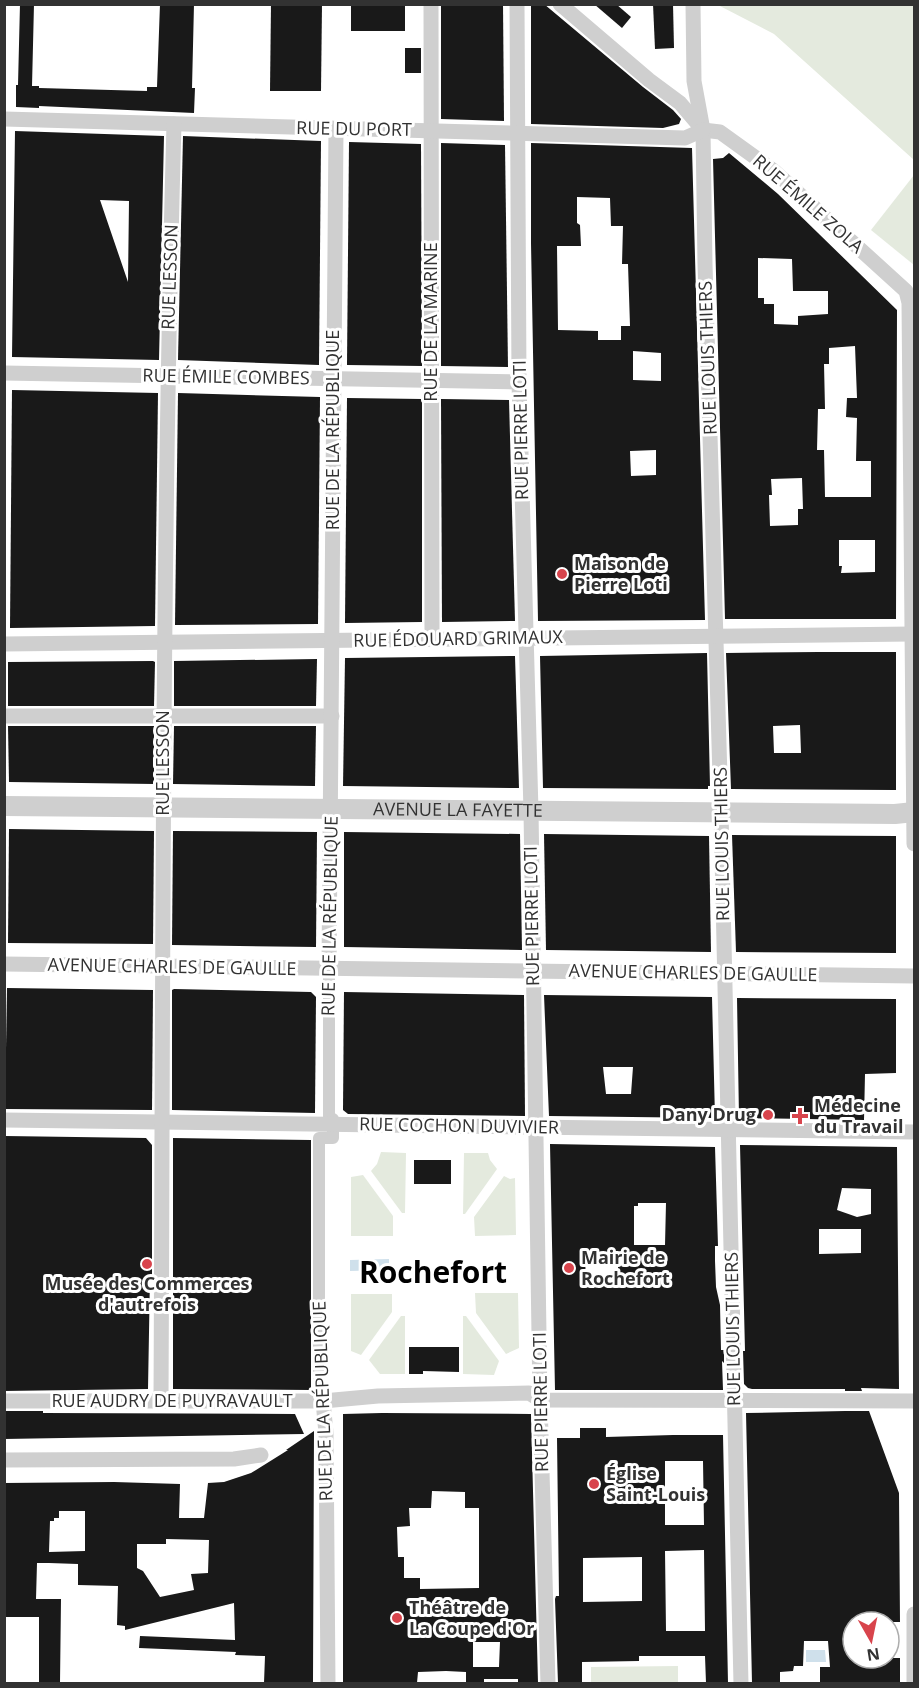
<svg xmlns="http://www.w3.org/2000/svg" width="919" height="1688" font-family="'Open Sans',sans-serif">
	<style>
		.green { fill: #e4eade }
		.water { fill: #cfe0eb }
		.building { fill: #191919; fill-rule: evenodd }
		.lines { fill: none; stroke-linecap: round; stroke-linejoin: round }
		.pedestrian { stroke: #cfcfcf; stroke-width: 12 }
		.minor { stroke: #cfcfcf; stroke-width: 15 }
		.tertiary { stroke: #cfcfcf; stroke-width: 20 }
		.poi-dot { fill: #d8444c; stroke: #fff; stroke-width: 2 }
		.labels { text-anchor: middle; stroke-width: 6; stroke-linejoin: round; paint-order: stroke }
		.street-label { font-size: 18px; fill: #323232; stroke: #fff }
		.poi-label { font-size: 18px; font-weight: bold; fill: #323232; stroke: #fff; text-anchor: start }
		.town-label { font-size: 30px; font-weight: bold; fill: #000; stroke: #fff }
	</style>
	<rect width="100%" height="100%" fill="#fff"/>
	<!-- green -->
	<g class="green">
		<polygon points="718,5 914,5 914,160 774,34"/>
		<polygon points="914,175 914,265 871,230"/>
		<polygon points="381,1152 406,1153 405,1213 402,1213 371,1171 377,1164"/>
		<polygon points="464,1153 488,1153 490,1160 497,1169 465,1214 463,1214"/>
		<polygon points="363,1175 393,1216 393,1236 351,1236 351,1177"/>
		<polygon points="504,1176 510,1179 515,1178 516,1235 475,1236 474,1217"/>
		<polygon points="475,1293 518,1293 519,1348 506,1354 476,1313"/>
		<polygon points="351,1294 392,1294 392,1312 361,1355 351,1351"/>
		<polygon points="401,1316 405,1316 405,1374 380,1374 369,1360"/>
		<polygon points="463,1316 466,1316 499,1361 494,1375 463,1374"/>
		<polygon points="678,1666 678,1683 591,1683 591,1667"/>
	</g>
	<!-- water -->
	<g class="water">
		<polygon points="389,1259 389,1270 350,1271 350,1260"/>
		<polygon points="806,1650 825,1650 826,1662 806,1662"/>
	</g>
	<!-- building -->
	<g class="building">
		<polygon points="20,4 34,4 32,86 39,86 39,88 147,91 147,87 157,87 160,4 194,4 192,88 195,88 194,113 39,106 39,108 16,107 16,85 18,85"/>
		<polygon points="271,4 322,4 321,91 270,91"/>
		<rect x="351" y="4" width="54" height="27"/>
		<polygon points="441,4 503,4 504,121 441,119"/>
		<polygon points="531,4 544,4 643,87 673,110 681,119 679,124 663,128 531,124"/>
		<polygon points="594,4 616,4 631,17 622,28"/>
		<polygon points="653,4 673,4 674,48 655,49"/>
		<rect x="405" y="48" width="16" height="25"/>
		<path d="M15,131L164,136L159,360L12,357ZM100,200L129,201L128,282Z"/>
		<polygon points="183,136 321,141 319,365 178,360"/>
		<polygon points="349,142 421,144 422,366 347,365"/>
		<polygon points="441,143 505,145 508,367 441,366"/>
		<path d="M531,143L692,148L705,620L538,621L531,243ZM577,197L610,198L611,226H623L622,264H628L630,326H621V340H598V331L558,330L557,246H581L580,225L577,223ZM633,351L661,353V381L633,380ZM656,450V475L631,476L630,451Z"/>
		<path d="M729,153L778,194L897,310L896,619H725L713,159L723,158ZM758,258L792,259L793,291H828V314L798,316V325L774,324V304H764V298H758ZM855,346L857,398H847L846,417L857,418L856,461H871V497H825L824,450H817L818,409H825L824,364H829V348ZM802,478L803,509H798V525L770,526L769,495H772L771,479ZM839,540H875V572L841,573L842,566H839Z"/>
		<polygon points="12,390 158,393 155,626 10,628"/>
		<polygon points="178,393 320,397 318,624 175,625"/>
		<polygon points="347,398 422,399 422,622 345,623"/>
		<polygon points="441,399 509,400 515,621 442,622"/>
		<path d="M819,652H896V790L731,789L726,653ZM800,725L801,753H774L773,726Z"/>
		<polygon points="707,653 710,786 708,786 708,789 543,788 540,656"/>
		<polygon points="515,656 519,788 343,786 345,658"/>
		<polygon points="317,659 316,706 174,706 174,661"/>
		<polygon points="153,661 155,662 154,706 8,706 8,662"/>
		<polygon points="8,726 154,726 154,784 9,782"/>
		<polygon points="174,726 316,726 315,786 173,784"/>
		<polygon points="9,829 154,831 153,944 8,943"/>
		<polygon points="173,831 317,832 316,947 172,945"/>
		<polygon points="344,832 520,834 522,950 344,947"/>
		<polygon points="544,834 709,836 711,952 546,950"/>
		<polygon points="732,835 896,836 896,953 736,952"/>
		<polygon points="7,988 153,990 152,1110 5,1109"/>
		<polygon points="174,989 311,992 316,997 315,1113 172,1110 172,990"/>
		<polygon points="344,992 524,995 525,1116 348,1114 343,1110"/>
		<path d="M544,995L712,997L715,1118L549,1116ZM603,1067H633L631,1094H606Z"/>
		<polygon points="737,998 896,999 896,1073 865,1074 864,1120 739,1118"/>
		<polygon points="5,1136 146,1138 152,1145 152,1275 150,1275 148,1389 4,1391"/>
		<polygon points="173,1138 311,1140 311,1390 173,1389"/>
		<path d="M550,1144L715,1147L718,1246H715V1261L716,1287L720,1305L721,1350H724V1363L722,1361L723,1390H555ZM638,1203H666L665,1245H634V1206H638ZM585,1255L618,1256V1285L586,1284Z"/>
		<path d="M740,1145L897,1147L899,1389L861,1388L862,1391H845V1389H752L748,1388L744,1384L743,1351H745ZM842,1188L871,1189V1214L857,1217L837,1210ZM819,1229H861V1253L819,1254Z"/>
		<rect x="414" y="1160" width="37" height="24"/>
		<polygon points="409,1347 459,1347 459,1372 423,1371 423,1374 409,1374"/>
		<polygon points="4,1411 43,1411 43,1413 295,1414 304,1434 4,1439"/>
		<polygon points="845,1411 869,1411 899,1493 900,1622 853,1622 853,1658 900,1658 900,1683 820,1683 820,1667 830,1667 828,1641 804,1641 803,1666 794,1666 793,1671 780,1672 780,1683 752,1683 746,1413"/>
		<path d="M382,1413L531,1414L538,1683H518V1679H484V1683H466V1672L446,1671L418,1672L417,1683H343V1414ZM432,1491L465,1492V1508H479V1588L420,1589V1578H404V1557H398L397,1527L410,1526L409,1508H431ZM473,1642H500L499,1667H473Z"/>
		<path d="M580,1428H606V1437L673,1435H723L728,1683H706L705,1656H639V1661L582,1662V1683H558L555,1599L556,1596H559L557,1438H580ZM665,1461H703L704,1525H665ZM704,1550L705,1631H666L665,1551ZM642,1557V1601L583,1602V1558Z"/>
		<path d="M314,1431L313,1683H264L265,1656L235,1655L236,1652L139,1648L140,1636L235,1640L234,1603L125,1630V1626L117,1625L118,1586L78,1585V1564L49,1563H37L36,1599H61L60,1683H39V1617H4V1483L114,1482L180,1484L179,1518H204L208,1483L224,1482L251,1473L288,1450H286ZM59,1511H85V1551L49,1552L50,1521H54V1518H59ZM166,1539L209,1540L208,1573L191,1574L194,1590L160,1597L143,1571L137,1568V1544H166Z"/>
	</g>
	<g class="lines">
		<!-- pedestrian -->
		<polyline class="pedestrian" points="323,1401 319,1393 319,1138 333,1138 333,1119 329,1119 329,969"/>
		<!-- minor -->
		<g class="minor">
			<polyline points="431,4 432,639"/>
			<polyline points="517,4 519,382 531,811 540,1400 548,1684"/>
			<polyline points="560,4 649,80 680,103 703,130 720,132 774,171 906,291 909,303 914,844"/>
			<polyline points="693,4 694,81 703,130 705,264 721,812 741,1684"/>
			<polyline points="4,119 685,138 703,130"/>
			<polyline points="4,373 519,382"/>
			<polyline points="4,644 912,634"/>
			<polyline points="4,716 332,716"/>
			<polyline points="4,964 914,976"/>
			<polyline points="329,969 336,129"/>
			<polyline points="4,1120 914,1132"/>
			<polyline points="4,1401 323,1401 378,1396 529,1393 540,1400 914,1401"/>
			<path d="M161,1401C163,975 162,550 174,124"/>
			<polyline points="323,1401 326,1433 328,1684"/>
			<polyline points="4,1460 234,1459 261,1455"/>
			<polyline points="914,1684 914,1614"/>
		</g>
		<!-- tertiary -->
		<path class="tertiary" id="s1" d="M4,806L895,814L914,812"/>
	</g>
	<!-- markers -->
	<g class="poi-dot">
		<circle cx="562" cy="574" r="6"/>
		<circle cx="768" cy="1115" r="6"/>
		<path d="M797 1107h6v6h6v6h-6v6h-6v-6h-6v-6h6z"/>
		<circle cx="147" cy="1264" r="6"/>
		<circle cx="569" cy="1268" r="6"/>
		<circle cx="594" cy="1484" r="6"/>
		<circle cx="397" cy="1618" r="6"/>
	</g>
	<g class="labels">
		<!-- street labels -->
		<g class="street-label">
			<text transform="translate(354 129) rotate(1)" y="6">RUE DU PORT</text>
			<text transform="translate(808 204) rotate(41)" y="6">RUE ÉMILE ZOLA</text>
			<text transform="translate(170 277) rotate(-88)" y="6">RUE LESSON</text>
			<text transform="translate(431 322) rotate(-90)" y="6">RUE DE LA MARINE</text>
			<text transform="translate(708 358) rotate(-92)" y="6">RUE LOUIS THIERS</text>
			<text transform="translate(226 377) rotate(1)" y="6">RUE ÉMILE COMBES</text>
			<text transform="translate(333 430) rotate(-90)" y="6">RUE DE LA RÉPUBLIQUE</text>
			<text transform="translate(521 430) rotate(-91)" y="6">RUE PIERRE LOTI</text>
			<text transform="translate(458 639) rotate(-1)" y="6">RUE ÉDOUARD GRIMAUX</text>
			<text transform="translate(163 763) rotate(-90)" y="6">RUE LESSON</text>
			<text dy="6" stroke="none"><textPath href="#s1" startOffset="454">AVENUE LA FAYETTE</textPath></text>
			<text transform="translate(722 844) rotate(-91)" y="6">RUE LOUIS THIERS</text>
			<text transform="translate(330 916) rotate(-89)" y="6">RUE DE LA RÉPUBLIQUE</text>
			<text transform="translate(532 916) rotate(-91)" y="6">RUE PIERRE LOTI</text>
			<text transform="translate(172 967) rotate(1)" y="6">AVENUE CHARLES DE GAULLE</text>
			<text transform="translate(693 973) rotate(1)" y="6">AVENUE CHARLES DE GAULLE</text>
			<text transform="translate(459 1126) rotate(1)" y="6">RUE COCHON DUVIVIER</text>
			<text transform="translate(733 1329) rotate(-91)" y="6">RUE LOUIS THIERS</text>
			<text x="172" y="1407">RUE AUDRY DE PUYRAVAULT</text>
			<text transform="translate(323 1401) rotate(-92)" y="6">RUE DE LA RÉPUBLIQUE</text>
			<text transform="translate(541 1402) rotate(-91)" y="6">RUE PIERRE LOTI</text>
		</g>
		<!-- poi labels -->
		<g class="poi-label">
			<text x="574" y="570">Maison de<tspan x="574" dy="21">Pierre Loti</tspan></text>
			<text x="814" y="1112">Médecine<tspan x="814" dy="21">du Travail</tspan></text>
			<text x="756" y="1121" text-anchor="end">Dany Drug</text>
			<text x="581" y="1264">Mairie de<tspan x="581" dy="21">Rochefort</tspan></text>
			<text x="147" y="1290" text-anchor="middle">Musée des Commerces<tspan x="147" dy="21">d'autrefois</tspan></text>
			<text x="606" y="1480">Église<tspan x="606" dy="21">Saint-Louis</tspan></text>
			<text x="409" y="1614">Théâtre de<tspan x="409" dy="21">La Coupe d'Or</tspan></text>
		</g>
		<!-- town labels -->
		<g class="town-label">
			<text x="433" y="1283">Rochefort</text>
		</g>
	</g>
	<!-- border -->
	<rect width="919" height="1688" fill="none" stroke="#323232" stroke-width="12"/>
	<!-- north arrow -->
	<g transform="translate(871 1640) rotate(171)"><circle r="28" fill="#ffffff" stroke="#adadad" stroke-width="1.5"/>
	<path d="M0-4.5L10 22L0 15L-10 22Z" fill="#d8444c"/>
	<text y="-9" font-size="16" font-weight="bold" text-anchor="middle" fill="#323232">N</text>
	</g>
</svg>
